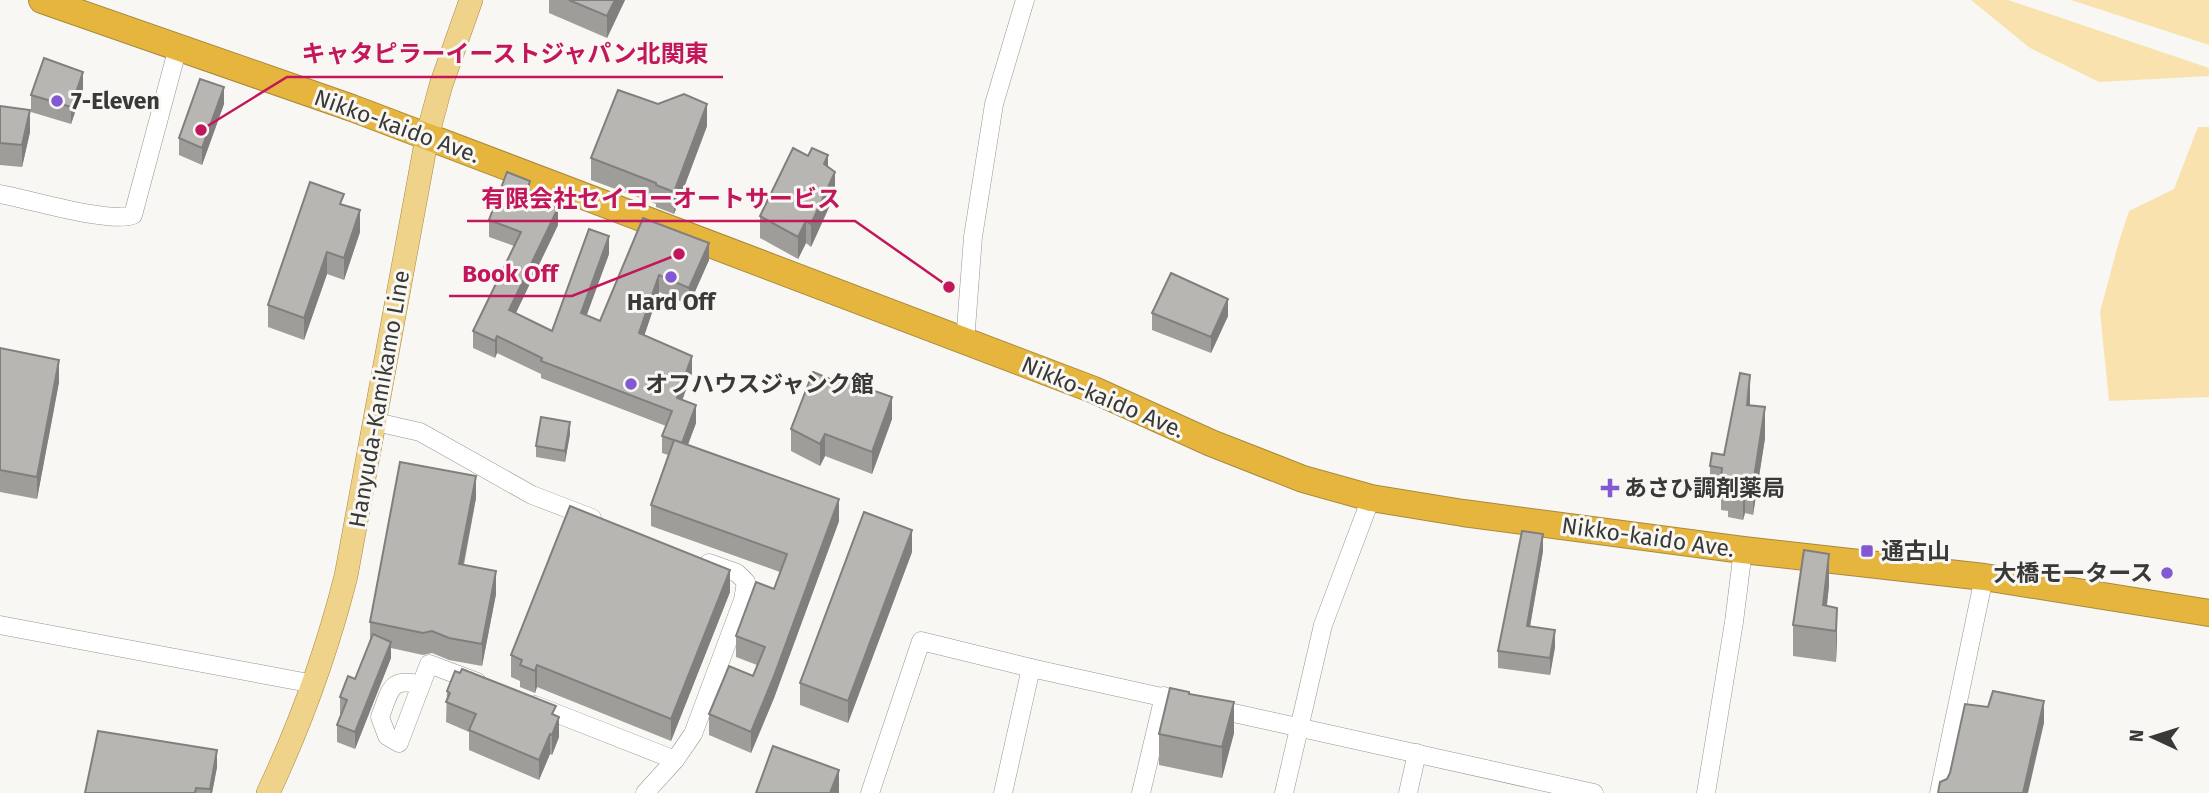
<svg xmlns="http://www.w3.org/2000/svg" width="2209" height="793" font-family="'Fira Sans','Noto Sans JP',sans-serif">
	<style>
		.green { fill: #fae2af }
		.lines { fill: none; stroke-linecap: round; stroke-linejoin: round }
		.minor-casing { stroke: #969592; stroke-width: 19 }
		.major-casing { stroke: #a98a3c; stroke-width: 24 }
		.highway-casing { stroke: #a98a3c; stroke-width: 28 }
		.minor { stroke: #fff; stroke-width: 18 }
		.major { stroke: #f0d38b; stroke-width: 23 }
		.highway { stroke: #e6b53e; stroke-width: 26 }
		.wall { fill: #9e9d9a }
		.shaded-wall { fill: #817f7d }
		.building { fill: #b8b6b3; stroke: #817f7d; stroke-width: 2 }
		.poi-dot { fill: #8259d2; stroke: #f8f7f4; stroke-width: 2.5 }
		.labels { text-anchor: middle; stroke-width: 6; stroke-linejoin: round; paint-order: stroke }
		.poi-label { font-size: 23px; font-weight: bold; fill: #393937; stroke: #f8f7f4; text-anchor: start }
		.street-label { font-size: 23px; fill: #393937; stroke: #f8f7f4 }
		.leader { fill: none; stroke: #c2185b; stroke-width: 2.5 }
		.callout-dot { fill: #c2185b; stroke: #f8f7f4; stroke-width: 2.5 }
		.callout-label { font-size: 24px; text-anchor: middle; font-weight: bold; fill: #c2185b; stroke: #f8f7f4; stroke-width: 6; stroke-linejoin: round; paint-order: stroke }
	</style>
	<rect width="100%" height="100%" fill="#f8f7f4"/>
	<!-- green -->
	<g class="green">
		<polygon points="1971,0 2008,0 2209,68 2209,76 2099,82 2030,48"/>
		<polygon points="2071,0 2209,0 2209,45"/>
		<polygon points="2198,127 2209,127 2209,397 2109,401 2100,312 2118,245 2129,211 2174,189"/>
	</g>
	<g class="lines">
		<defs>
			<g id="minor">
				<path d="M0,194C29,199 110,224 133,215L178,47"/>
				<polyline points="965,342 973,237 994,104 1025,0"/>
				<polyline points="376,422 420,432 532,495 592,518"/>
				<polyline points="0,625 314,684"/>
				<path d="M421,685C389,676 390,692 380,717L387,736L399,743L429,664L477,682"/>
				<polyline points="535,705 675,760"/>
				<polyline points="645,793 675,760 693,734 743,600 746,582 737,573 709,563"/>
				<polyline points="870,793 921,641 1031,668 1594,793"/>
				<polyline points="1003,793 1031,668"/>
				<polyline points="1141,793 1164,696"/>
				<polyline points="1284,793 1323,625 1371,498"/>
				<polyline points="1408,793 1417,753"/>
				<polyline points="1706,793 1734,622 1743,550"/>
				<polyline points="1939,793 1984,577"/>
			</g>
			<path id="major" d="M268,793C301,723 327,651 346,576L427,137L441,85L471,0"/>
			<polyline id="highway" points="42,0 352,108 1094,390 1211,443 1303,479 1371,498 1463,513 1743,550 1984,577 2209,613"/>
		</defs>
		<!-- minor casing -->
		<use href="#minor" class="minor-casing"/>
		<!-- major casing -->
		<use href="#major" class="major-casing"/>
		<!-- highway casing -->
		<use href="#highway" class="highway-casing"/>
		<!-- minor -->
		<use href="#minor" class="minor"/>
		<!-- major -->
		<use href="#major" class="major"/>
		<!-- highway -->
		<use href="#highway" class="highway"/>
	</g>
	<!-- wall -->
	<g class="wall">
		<polygon points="549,0 625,0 607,38 549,13"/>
		<polygon points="83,89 71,124 31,112 31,95"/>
		<polygon points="224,104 202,165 179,155 179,138"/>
		<polygon points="0,106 30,132 22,167 0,165"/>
		<polygon points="707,126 674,214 656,207 656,204 591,180 591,158"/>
		<polygon points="828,167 835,194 811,247 806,243 798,259 760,238 760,216"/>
		<polygon points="530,195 558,225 516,313 552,331 609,254 586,316 600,321 643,218 709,260 689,305 659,292 644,336 692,373 682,400 696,423 688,445 839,521 774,698 751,753 709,735 709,714 753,676 757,665 736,657 736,636 774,589 780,572 651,526 651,505 668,455 662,453 662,436 666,426 541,378 541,374 497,353 495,358 473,348 473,331 514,246 489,237 489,220"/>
		<polygon points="344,205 360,232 344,280 327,274 304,340 268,327 268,305"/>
		<polygon points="1152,313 1228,316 1211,353 1152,330"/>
		<polygon points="0,348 59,382 37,499 0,492"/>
		<polygon points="842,384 867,389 892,419 872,474 825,456 820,466 791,451 791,429"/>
		<polygon points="1750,405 1765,438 1753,515 1745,513 1743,520 1728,517 1728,511 1721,510 1721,499 1710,497 1710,466 1724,455"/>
		<polygon points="570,434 565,462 536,457 536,446"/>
		<polygon points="476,498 464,565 496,594 482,666 449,660 432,653 423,655 391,648 391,658 355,749 337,742 337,725 341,714 340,714 340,697 355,679 370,643 370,622"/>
		<polygon points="1543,551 1530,627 1555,647 1550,675 1498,668 1498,651"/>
		<polygon points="912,552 848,723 800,705 800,683"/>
		<polygon points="1829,585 1827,606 1837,608 1837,639 1836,662 1793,656 1793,625"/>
		<polygon points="730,592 671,741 537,687 535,693 520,687 520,681 511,677 511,655"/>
		<polygon points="447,691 556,716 559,737 552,755 550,754 539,780 469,750 469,732 446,722"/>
		<polygon points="1189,694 1234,733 1222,778 1159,765 1159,734"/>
		<polygon points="217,767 212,793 85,793"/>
	</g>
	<!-- shaded-wall -->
	<g class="shaded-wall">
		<polygon points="615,0 625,0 607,38 607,16"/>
		<polygon points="83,72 83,89 71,124 71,107"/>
		<polygon points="224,87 224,104 202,165 202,148"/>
		<polygon points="707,104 707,126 674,214 674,192"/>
		<polygon points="30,110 30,132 22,167 22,145"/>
		<polygon points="828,155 828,177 824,164"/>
		<polygon points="835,172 835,194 811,247 811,224"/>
		<polygon points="530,181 530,198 526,193"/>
		<polygon points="558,208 558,225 509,327 509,310"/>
		<polygon points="360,210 360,232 344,280 344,258"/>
		<polygon points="806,221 806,243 798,259 798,237"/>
		<polygon points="609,236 609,254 581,331 581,313"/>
		<polygon points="709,243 709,260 689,305 689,288"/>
		<polygon points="327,252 327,274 304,340 304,318"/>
		<polygon points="659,275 659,292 639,351 639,333"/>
		<polygon points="1228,299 1228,316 1211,353 1211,337"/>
		<polygon points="497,336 497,353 495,358 495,341"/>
		<polygon points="692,356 692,373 677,415 677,398"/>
		<polygon points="59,360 59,382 37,499 37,477"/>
		<polygon points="1750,375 1750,406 1747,405"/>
		<polygon points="892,397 892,419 872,474 872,452"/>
		<polygon points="696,405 696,423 682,460 682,443"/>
		<polygon points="1765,407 1765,438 1753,515 1753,484"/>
		<polygon points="570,422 570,434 565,462 565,451"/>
		<polygon points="825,434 825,456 820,466 820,444"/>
		<polygon points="476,476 476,498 459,586 459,564"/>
		<polygon points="1745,482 1745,513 1743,520 1743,489"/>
		<polygon points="839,499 839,521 774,698 751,753 751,732"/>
		<polygon points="912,530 912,552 848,723 848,701"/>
		<polygon points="1543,534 1543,551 1527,643 1527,626"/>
		<polygon points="1829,554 1829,585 1824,630 1823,605"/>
		<polygon points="730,570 730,592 671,741 671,719"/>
		<polygon points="496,571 496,594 482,666 482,644"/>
		<polygon points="1837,608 1837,639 1836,662 1836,631"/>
		<polygon points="1555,630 1555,647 1550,675 1550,658"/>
		<polygon points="391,642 391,658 355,749 355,732"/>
		<polygon points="537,665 537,687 535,693 535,671"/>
		<polygon points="2044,701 2044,723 2028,793 2023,793"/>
		<polygon points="1234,702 1234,733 1222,778 1222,747"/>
		<polygon points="559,717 559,737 552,755 552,735"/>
		<polygon points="550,734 550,754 539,780 539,760"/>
		<polygon points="217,750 217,767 212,793 210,793"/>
		<polygon points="839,770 839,793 830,793"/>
	</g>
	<!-- building -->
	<g class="building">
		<polygon points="569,0 615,0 607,16"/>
		<polygon points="44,58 83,72 71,107 31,95"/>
		<polygon points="200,79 224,87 202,148 179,138"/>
		<polygon points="618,90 658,104 684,94 707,104 674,192 656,185 656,183 591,158"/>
		<polygon points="0,106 30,110 22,145 0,143"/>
		<polygon points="793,148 808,156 812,148 828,155 824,164 835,172 811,224 806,221 798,237 760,216"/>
		<polygon points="507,172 530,181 526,193 558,208 509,310 552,331 589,229 609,236 581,313 600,321 643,218 709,243 689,288 659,275 639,333 692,356 677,398 696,405 682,443 662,436 672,411 541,361 542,358 497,336 495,341 473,331 521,232 489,220"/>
		<polygon points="310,182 344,194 340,204 360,210 344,258 327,252 304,318 268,305"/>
		<polygon points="1171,273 1228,299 1211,337 1152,313"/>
		<polygon points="0,348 59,360 37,477 0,470"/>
		<polygon points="813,372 842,384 845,375 867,385 866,388 892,397 872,452 825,434 820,444 791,429"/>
		<polygon points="1740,373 1750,375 1747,405 1765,407 1753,484 1745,482 1743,489 1728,486 1729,480 1721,478 1722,468 1710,466 1712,453 1724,455"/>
		<polygon points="541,417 570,422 565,451 536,446"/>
		<polygon points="674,440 839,499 774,676 751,732 709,714 729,666 753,676 765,647 736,636 756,582 774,589 787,554 651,505"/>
		<polygon points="400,462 476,476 459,564 496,571 482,644 449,638 432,631 423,633 370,622"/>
		<polygon points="570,506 730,570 671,719 537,665 535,671 520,665 522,660 511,655"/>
		<polygon points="864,512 912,530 848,701 800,683"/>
		<polygon points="1522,531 1543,534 1527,626 1555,630 1550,658 1498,651"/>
		<polygon points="1804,550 1829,554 1823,605 1837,608 1836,631 1793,625"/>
		<polygon points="373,634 391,642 355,732 337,725 347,700 340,697 348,676 355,679"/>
		<polygon points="462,669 556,706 552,714 559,717 552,735 550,734 539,760 469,730 476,714 446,702 450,693 447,691 455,671 460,673"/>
		<polygon points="1170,688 1189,692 1189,694 1234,702 1222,747 1159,734"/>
		<polygon points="1993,691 2044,701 2023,793 1938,793 1940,782 1947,779 1950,773 1965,704 1988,707"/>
		<polygon points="98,731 217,750 210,789 196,788 195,793 85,793"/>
		<polygon points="773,746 839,770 830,793 756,793"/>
	</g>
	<!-- markers -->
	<g class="poi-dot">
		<circle cx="57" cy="101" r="7"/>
		<circle cx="671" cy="277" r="7"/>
		<circle cx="631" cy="384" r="7"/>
		<path d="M1606.5 477.5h7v7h7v7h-7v7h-7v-7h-7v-7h7z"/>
		<rect x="1860" y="544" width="14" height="14" rx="3.5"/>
		<circle cx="2167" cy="573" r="7"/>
	</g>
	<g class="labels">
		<!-- poi labels -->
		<g class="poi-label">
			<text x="71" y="109">7-Eleven</text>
			<text x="671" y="310" text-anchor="middle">Hard Off</text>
			<text x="645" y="392">オフハウスジャンク館</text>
			<text x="1624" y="496">あさひ調剤薬局</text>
			<text x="1881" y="559">通古山</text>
			<text x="2153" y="581" text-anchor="end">大橋モータース</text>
		</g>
		<!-- street labels -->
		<g class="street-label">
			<text transform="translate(397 126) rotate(20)" y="8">Nikko-kaido Ave.</text>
			<text transform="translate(1103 397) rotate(23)" y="8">Nikko-kaido Ave.</text>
			<text transform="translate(379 399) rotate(-80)" y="8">Hanyuda-Kamikamo Line</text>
			<text transform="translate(1648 537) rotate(8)" y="8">Nikko-kaido Ave.</text>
		</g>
	</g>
	<!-- callouts -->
	<path class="leader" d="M201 130L287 77H723M949 287L855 221H467M679 254L572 296H449"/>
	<g class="callout-dot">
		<circle cx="201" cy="130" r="7"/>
		<circle cx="949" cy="287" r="7"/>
		<circle cx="679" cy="254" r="7"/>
	</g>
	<g class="callout-label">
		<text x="505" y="62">キャタピラーイーストジャパン北関東</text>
		<text x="661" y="207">有限会社セイコーオートサービス</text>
		<text x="510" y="282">Book Off</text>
	</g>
	<!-- north arrow -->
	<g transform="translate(2153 737) rotate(274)" stroke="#f8f7f4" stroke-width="5" paint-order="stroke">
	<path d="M0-5L12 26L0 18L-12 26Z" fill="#393937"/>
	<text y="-10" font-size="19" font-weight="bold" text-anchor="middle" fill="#393937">N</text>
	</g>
</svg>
